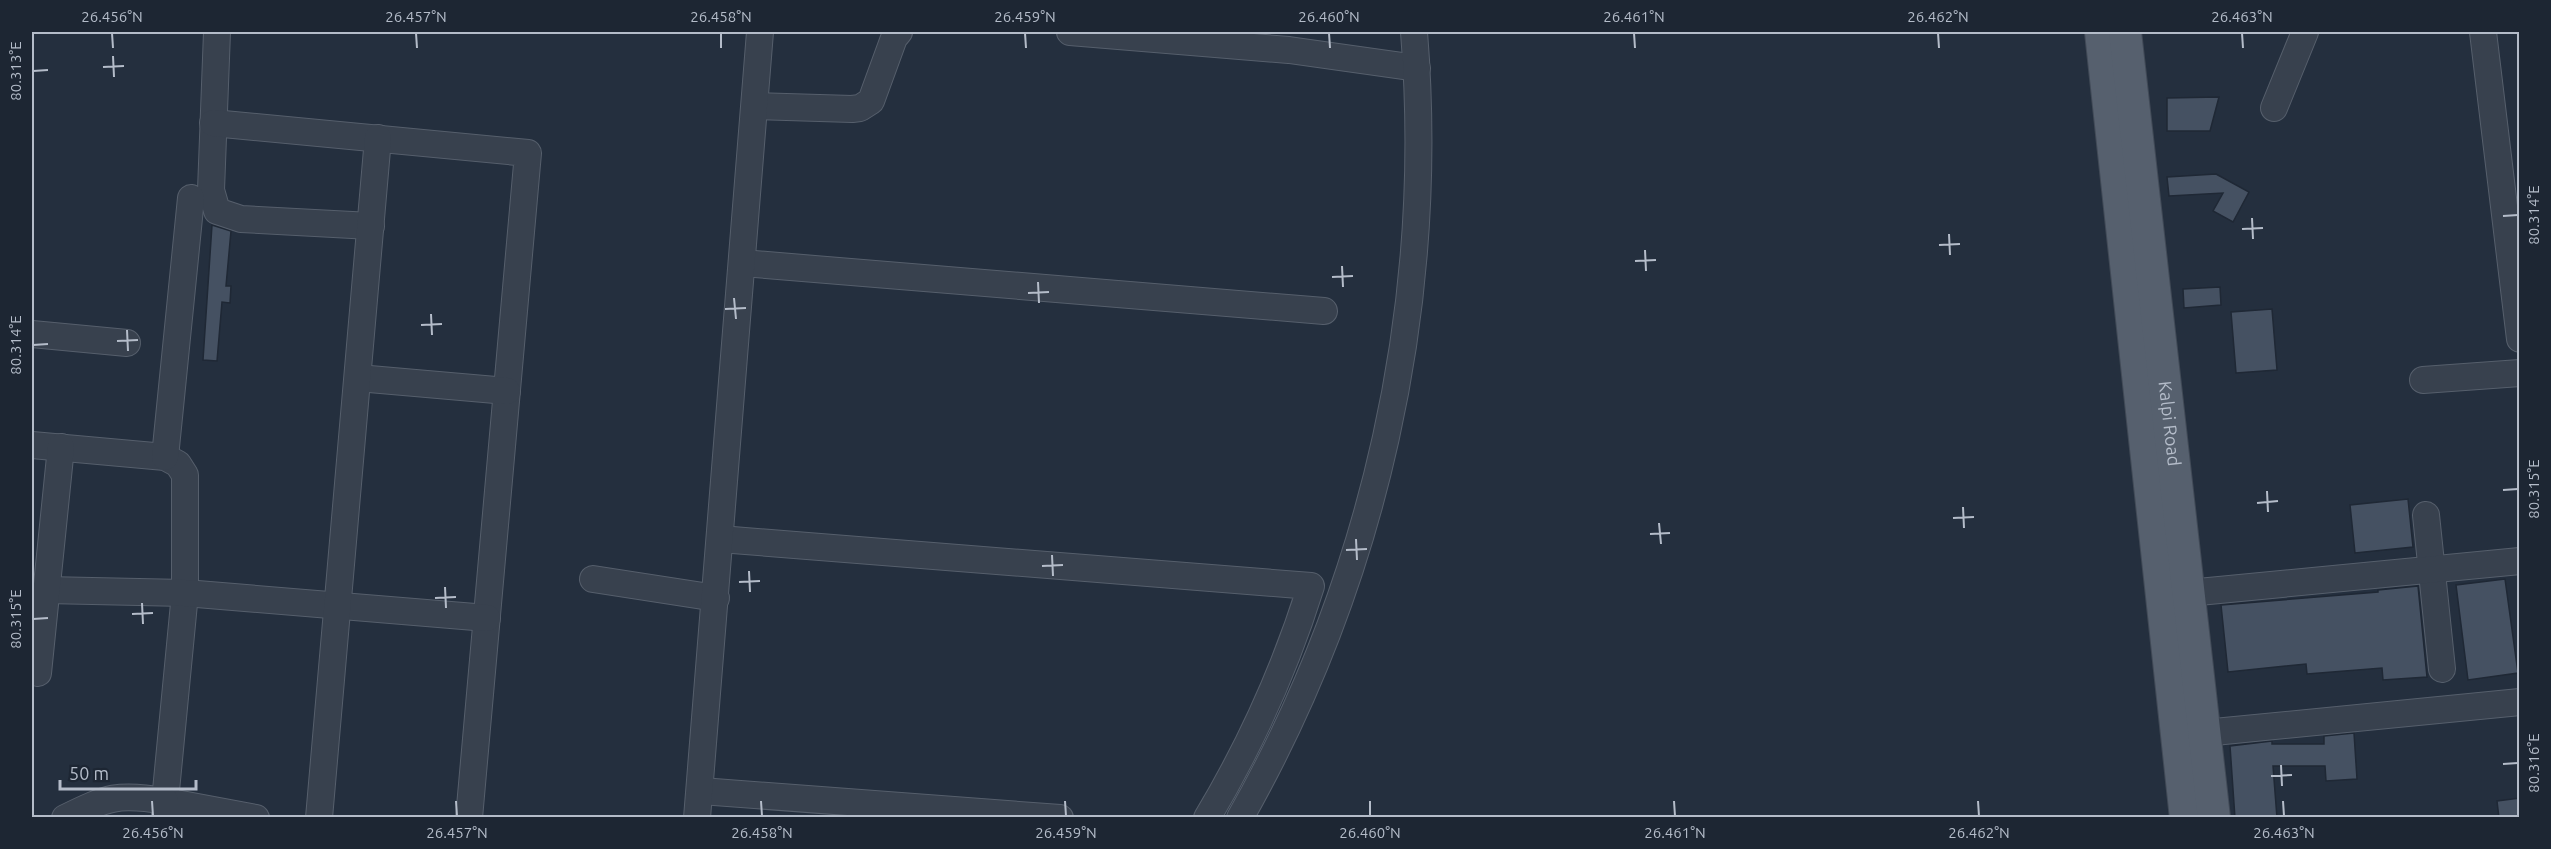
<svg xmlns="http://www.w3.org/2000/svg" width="2551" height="849" font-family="Ubuntu,sans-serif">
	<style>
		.building { fill: #455162; stroke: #1f2835; stroke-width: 1.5 }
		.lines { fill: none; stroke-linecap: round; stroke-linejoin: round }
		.minor-casing { stroke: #565f6c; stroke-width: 28 }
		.major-casing { stroke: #414a57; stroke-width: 34 }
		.minor { stroke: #38414e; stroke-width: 26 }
		.major { stroke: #56606e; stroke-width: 32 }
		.ticks { fill: none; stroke: #b4bcc9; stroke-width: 2 }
		.labels { text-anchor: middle; stroke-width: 6; stroke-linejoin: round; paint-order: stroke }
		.street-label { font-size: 18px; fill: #b4bcc9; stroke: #1d2633 }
		.neatline { fill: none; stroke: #b4bcc9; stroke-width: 2 }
		.ticks-label { font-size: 15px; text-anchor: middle; fill: #b4bcc9 }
	</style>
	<rect width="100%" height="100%" fill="#242f3e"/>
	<!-- building -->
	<g class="building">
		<polygon points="2219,97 2210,131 2167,131 2167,98"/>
		<polygon points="2216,174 2249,192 2233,222 2213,211 2223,193 2169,196 2167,177"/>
		<polygon points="212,225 231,231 226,286 231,286 230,303 222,302 217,361 203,360"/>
		<polygon points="2220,287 2221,305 2184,308 2183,289"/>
		<polygon points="2272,309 2277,370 2236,373 2231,312"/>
		<polygon points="2408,499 2413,547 2355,553 2350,505"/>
		<polygon points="2505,579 2518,673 2468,680 2456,585"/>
		<polygon points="2418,586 2427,677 2383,680 2382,668 2307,674 2306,664 2228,672 2221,605 2378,592 2378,590"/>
		<polygon points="2354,733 2357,779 2326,781 2325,766 2273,766 2277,818 2235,818 2230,746 2272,741 2272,744 2324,744 2324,736"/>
		<polygon points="2520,798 2520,818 2499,818 2497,801"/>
	</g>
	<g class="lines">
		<defs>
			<g id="minor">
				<polyline points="217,32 211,190 217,211 241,219 371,226"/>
				<polyline points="1070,32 1289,50 1417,68"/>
				<polyline points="2483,32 2520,339"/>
				<polyline points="755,106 852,109 860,108 871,101 894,38 899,32"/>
				<polyline points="2274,108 2305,32"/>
				<polyline points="213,123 528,153 469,818"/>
				<polyline points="742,263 1324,311"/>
				<polyline points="32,334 127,343"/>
				<polyline points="358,378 507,391"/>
				<polyline points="2423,380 2520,373"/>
				<polyline points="32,445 165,457 178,464 185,475 185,593 165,801 256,818"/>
				<polyline points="165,457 191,198"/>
				<polyline points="2426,515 2442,669"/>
				<path d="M720,539L1311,586C1286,666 1250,746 1207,818"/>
				<polyline points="593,579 716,598"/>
				<polyline points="46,590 185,593 487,618"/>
				<polyline points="2188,593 2520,561"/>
				<polyline points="38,673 61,447"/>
				<polyline points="2204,733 2520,702"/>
				<polyline points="701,791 1060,818"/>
				<path d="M65,818C108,797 118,793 165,801V818"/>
				<polyline points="319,818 378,138"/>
				<polyline points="697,818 760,32"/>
				<path d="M1240,818C1375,580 1436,304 1414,32"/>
			</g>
			<g id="major">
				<polyline points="2101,32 2186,818"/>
				<path id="s1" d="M2125,32L2214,818"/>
			</g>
		</defs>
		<!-- minor casing -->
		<use href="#minor" class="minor-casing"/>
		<!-- major casing -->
		<use href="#major" class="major-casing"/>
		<!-- minor -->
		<use href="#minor" class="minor"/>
		<!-- major -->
		<use href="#major" class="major"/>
	</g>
	<!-- ticks -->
	<path class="ticks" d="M112,33L113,48M416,33L417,48M721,33V48M1025,33L1026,48M1329,33L1330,48M1634,33L1635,48M1938,33L1939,48M2242,33L2243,48M113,56L114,77M103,67L124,66M33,71L48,70M2503,216L2518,215M2252,218L2253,239M2242,229L2263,228M1949,234L1950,255M1939,245L1960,244M1645,250L1646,271M1635,261L1656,260M1342,266L1343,287M1332,277L1353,276M1038,282L1039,303M1028,293L1049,292M734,298L736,319M725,309L746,308M431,314L432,335M421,325L442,324M127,330L128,351M117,341L138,340M33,345L48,344M2503,490L2518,489M2267,491L2268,512M2257,503L2278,501M1963,507L1964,528M1953,518L1974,517M1659,523L1661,544M1650,534L1670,533M1356,539L1357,560M1346,550L1367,549M1052,555L1053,576M1042,566L1063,565M749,571L750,592M739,582L760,581M445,587L446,608M435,598L456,597M142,603L143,624M132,614L153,613M33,619L48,618M2503,764L2518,763M2281,765L2282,786M2271,776L2292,775M152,801L153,816M456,801L457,816M761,801L762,816M1065,801L1066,816M1370,801V816M1674,801L1675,816M1978,801L1979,816M2283,801L2284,816"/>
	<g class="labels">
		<!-- street labels -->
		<g class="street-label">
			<text dy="6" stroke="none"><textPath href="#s1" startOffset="394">Kalpi Road</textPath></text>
		</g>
	</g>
	<!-- border -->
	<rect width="2551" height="849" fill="none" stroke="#1d2633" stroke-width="66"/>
	<!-- scale -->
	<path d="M60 780v9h136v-9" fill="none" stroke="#b4bcc9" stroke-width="3"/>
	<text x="69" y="780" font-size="18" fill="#b4bcc9" stroke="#1d2633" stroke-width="4.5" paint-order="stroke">50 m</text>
	<rect x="33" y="33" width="2485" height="783" class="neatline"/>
	<g class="ticks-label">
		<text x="112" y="22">26.456°N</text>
		<text x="416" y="22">26.457°N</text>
		<text x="721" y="22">26.458°N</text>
		<text x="1025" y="22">26.459°N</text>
		<text x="1329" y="22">26.460°N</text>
		<text x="1634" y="22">26.461°N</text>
		<text x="1938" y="22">26.462°N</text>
		<text x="2242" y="22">26.463°N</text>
		<text transform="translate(16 71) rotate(-90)" y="5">80.313°E</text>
		<text transform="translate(2534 215) rotate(-90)" y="5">80.314°E</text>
		<text transform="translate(16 345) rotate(-90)" y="5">80.314°E</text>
		<text transform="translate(2534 489) rotate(-90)" y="5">80.315°E</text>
		<text transform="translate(16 619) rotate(-90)" y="5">80.315°E</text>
		<text transform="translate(2534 763) rotate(-90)" y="5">80.316°E</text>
		<text x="153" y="838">26.456°N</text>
		<text x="457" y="838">26.457°N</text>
		<text x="762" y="838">26.458°N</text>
		<text x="1066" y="838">26.459°N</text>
		<text x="1370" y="838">26.460°N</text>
		<text x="1675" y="838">26.461°N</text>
		<text x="1979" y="838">26.462°N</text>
		<text x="2284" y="838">26.463°N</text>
	</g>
</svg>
